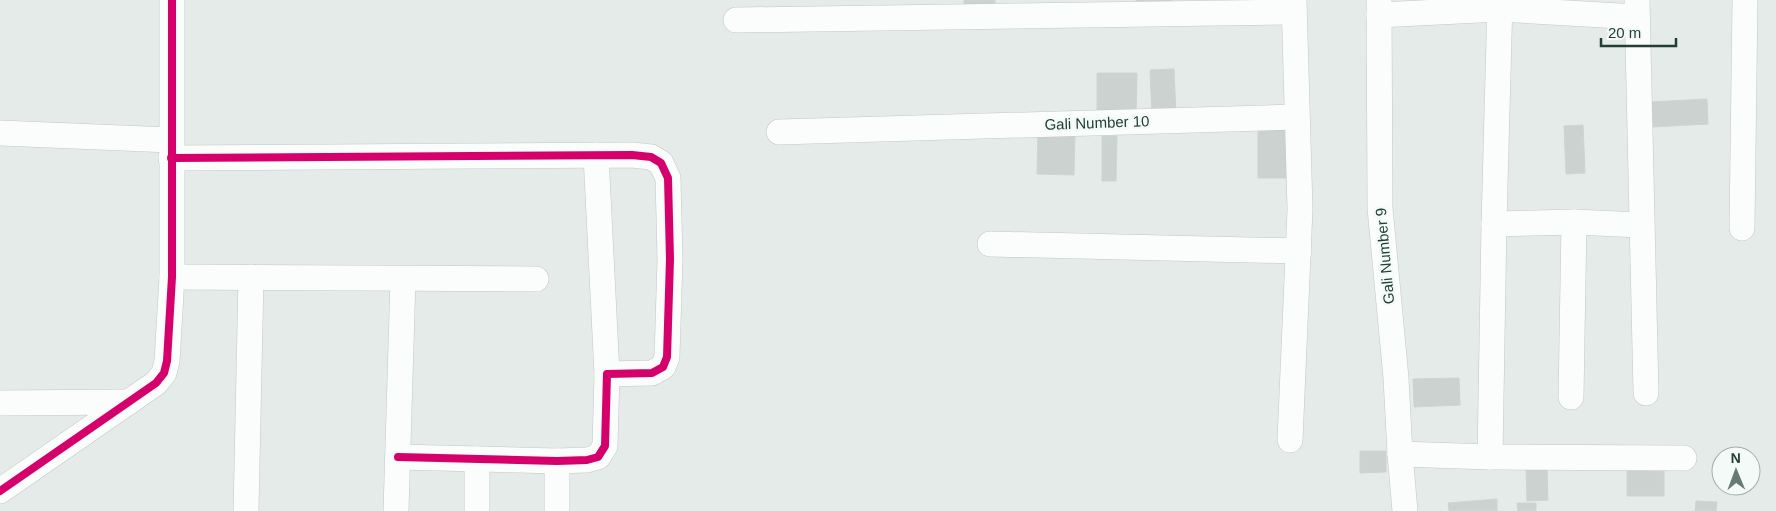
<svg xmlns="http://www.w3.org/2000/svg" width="1776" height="511" font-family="Helvetica,sans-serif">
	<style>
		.building { fill: #ccd2d0; stroke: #ced4d1 }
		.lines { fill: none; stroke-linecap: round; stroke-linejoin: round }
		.minor-casing { stroke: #c2c8c5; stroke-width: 26 }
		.minor { stroke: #fbfcfc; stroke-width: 25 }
		.cycleway-casing { stroke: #f4faf7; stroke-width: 11 }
		.cycleway { stroke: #d6006c; stroke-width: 8 }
		.labels { text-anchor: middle; stroke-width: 5; stroke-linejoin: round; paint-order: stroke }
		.street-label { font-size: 15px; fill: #223f37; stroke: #f4faf7 }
	</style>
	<rect width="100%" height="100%" fill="#e5ebe8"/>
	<!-- building -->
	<g class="building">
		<polygon points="964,0 995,0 995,8 964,7"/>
		<polygon points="1136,0 1172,0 1172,7 1136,6"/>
		<polygon points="1174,69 1176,116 1152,116 1150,70"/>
		<polygon points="1097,73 1137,73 1136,117 1097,117"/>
		<polygon points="1707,99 1708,124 1651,127 1650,102"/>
		<polygon points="1583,125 1585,173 1566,174 1564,126"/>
		<rect x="1258" y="129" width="35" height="49"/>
		<polygon points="1038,130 1075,131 1074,175 1037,174"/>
		<polygon points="1102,136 1117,136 1116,181 1102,181"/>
		<polygon points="1459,378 1460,405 1414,407 1413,379"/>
		<polygon points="1360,451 1386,451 1386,472 1360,473"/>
		<polygon points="1627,465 1664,466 1664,496 1627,496"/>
		<polygon points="1547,466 1548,500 1527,501 1526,467"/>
		<polygon points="1497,499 1497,511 1449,511 1448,503"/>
		<polygon points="1696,501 1717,502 1716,511 1695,511"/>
		<polygon points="1517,503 1536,503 1536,511 1518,511"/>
	</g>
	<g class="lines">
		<defs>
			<g id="minor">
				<polyline points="1379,0 1380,208 1396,378 1400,454 1405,511"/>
				<polyline points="1637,0 1646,393"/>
				<polyline points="1379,15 1499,9 1637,17"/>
				<polyline points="736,20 1294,12"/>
				<polyline points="779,132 1297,117"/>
				<polyline points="0,133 171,140"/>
				<polyline points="596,155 607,374"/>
				<polyline points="171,158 632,155 651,157 661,163 668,178 670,259 667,357 663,367 652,373 607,374 605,446 598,457 587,460 557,461 398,457"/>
				<polyline points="1494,224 1574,222 1641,225"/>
				<polyline points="1742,228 1745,0"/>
				<polyline points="990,244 1299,251"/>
				<polyline points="172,277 536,279"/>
				<polyline points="1571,397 1574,222"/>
				<polyline points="0,403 129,402"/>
				<polyline points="1290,440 1300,209 1294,0"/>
				<polyline points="1400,454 1490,457 1684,458"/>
				<polyline points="1490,457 1494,224 1500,0"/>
				<polyline points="0,491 156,383 164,373 167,361 172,277 172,0"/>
				<polyline points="246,511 251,277"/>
				<polyline points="396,511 403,279"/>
				<polyline points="477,511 477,459"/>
				<polyline points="557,511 557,461"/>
			</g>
		</defs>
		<!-- minor casing -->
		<use href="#minor" class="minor-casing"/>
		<!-- minor -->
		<use href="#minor" class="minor"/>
		<defs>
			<g id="cycleway">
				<polyline points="171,158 632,155 651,157 661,163 668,178 670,259 667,357 663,367 652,373 607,374 605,446 598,457 587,460 557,461 398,457"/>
				<polyline points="0,491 156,383 164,373 167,361 172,277 172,0"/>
			</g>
		</defs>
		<!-- cycleway casing -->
		<use href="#cycleway" class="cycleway-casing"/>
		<!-- cycleway -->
		<use href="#cycleway" class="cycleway"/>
	</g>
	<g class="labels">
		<!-- street labels -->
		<g class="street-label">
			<text transform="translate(1097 123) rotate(-2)" y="5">Gali Number 10</text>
			<text transform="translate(1385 256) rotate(-95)" y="5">Gali Number 9</text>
		</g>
	</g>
	<!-- north arrow -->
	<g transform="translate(1736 471) rotate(359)"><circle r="24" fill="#f4faf7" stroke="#a0afaa"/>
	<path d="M0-4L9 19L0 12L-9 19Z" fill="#667b75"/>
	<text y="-8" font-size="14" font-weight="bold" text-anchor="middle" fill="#223f37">N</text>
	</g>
	<!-- scale -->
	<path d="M1601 38v8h75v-8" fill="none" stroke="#223f37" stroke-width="2.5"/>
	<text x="1608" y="38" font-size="15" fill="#223f37" stroke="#f4faf7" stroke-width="4" paint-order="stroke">20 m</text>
</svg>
